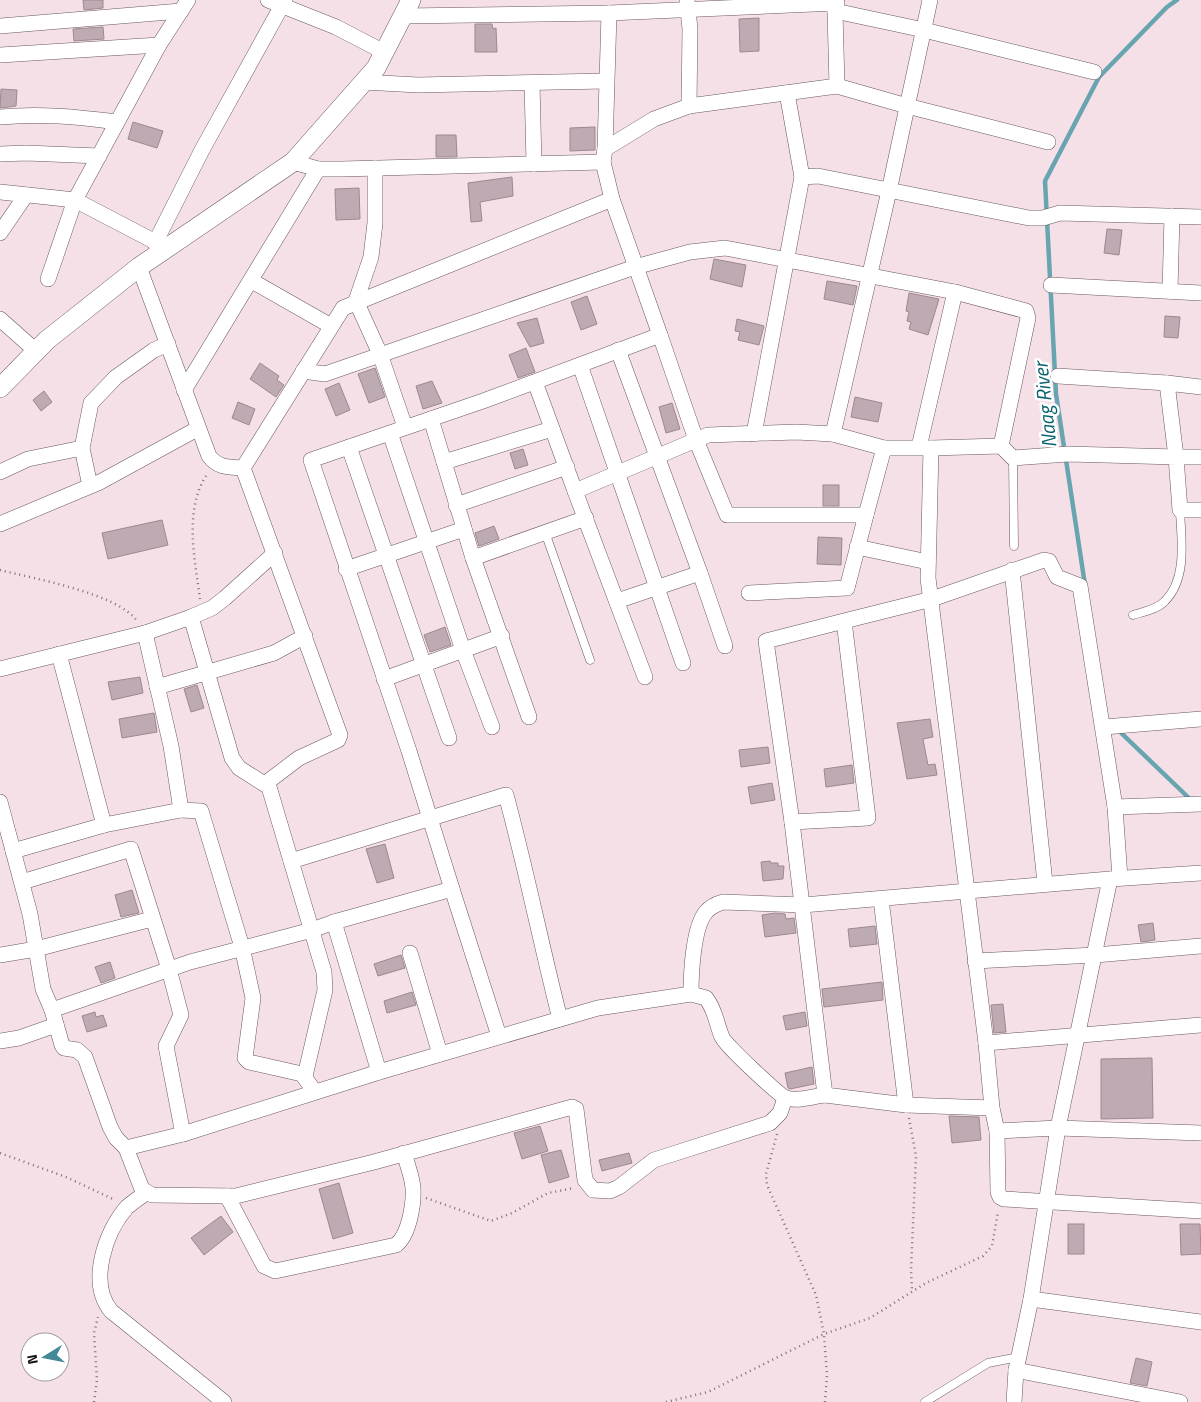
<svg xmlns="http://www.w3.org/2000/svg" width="1201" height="1402" font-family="'Titillium Web',sans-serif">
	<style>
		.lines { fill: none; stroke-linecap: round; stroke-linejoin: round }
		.stream { stroke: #68a5b1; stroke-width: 4.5 }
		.building { fill: #beaab2; stroke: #9c8990 }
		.service-casing { stroke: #69585e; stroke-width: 9 }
		.minor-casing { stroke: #69585e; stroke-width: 16 }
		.tertiary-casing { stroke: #69585e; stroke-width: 20 }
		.path { stroke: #7d7074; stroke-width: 2.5; stroke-dasharray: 1 4; stroke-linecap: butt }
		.service { stroke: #fff; stroke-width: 8 }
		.minor { stroke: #fff; stroke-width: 15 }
		.tertiary { stroke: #fff; stroke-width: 19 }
		.labels { text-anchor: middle; stroke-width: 5; stroke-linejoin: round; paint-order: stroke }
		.water-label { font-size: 20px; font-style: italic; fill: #07616e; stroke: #fff }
	</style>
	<rect width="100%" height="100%" fill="#f5e0e7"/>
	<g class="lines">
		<!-- stream -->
		<g class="stream">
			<polyline points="1085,585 1056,394 1045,181 1099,77 1167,7 1177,0"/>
			<polyline points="1117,729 1191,800"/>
		</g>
	</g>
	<!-- building -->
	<g class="building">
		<polygon points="83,0 103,0 103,8 84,10"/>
		<polygon points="759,18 759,51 740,52 739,19"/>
		<polygon points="475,24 492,24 493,29 496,28 497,52 475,52"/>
		<polygon points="103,27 104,39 74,41 73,29"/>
		<polygon points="1,89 17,90 16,106 0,108"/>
		<polygon points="133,122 163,131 157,148 128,139"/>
		<polygon points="595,127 595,150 570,151 570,128"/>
		<polygon points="436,135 456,135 457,157 436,157"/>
		<polygon points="512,177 513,196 480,202 482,221 471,222 468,183"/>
		<polygon points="359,188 360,219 336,220 335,189"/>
		<polygon points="1107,229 1122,230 1119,255 1104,253"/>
		<polygon points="714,259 746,265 742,287 710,279"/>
		<polygon points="827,281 857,286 853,305 824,299"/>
		<polygon points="909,293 939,299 928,335 909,329 911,322 907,321 909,312 906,311"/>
		<polygon points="587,296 597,324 581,330 571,302"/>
		<polygon points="1165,316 1180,317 1178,338 1164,337"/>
		<polygon points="537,318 544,343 530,347 517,323"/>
		<polygon points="737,319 764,326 759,345 738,340 740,332 735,331"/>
		<polygon points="526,348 535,372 518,378 509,355"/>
		<polygon points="260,363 279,376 277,380 284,385 276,397 250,379"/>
		<polygon points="375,368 385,397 369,403 358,374"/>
		<polygon points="432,381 442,403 423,409 416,386"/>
		<polygon points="339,383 350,410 336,416 325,389"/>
		<polygon points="44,391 52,402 41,411 33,400"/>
		<polygon points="855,397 882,403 878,422 851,417"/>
		<polygon points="238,402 255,409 249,425 232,418"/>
		<polygon points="672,403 680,429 666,433 659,407"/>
		<polygon points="523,449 528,465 515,469 510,453"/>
		<rect x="823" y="485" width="16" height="21"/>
		<polygon points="162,520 168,545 108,559 102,533"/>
		<polygon points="494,526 499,539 479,546 475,533"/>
		<polygon points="818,537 842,538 841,565 817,564"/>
		<polygon points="445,627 451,645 430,652 424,635"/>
		<polygon points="140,677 143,693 112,700 108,682"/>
		<polygon points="197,685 204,708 191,712 184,689"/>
		<polygon points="154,713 157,732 122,738 119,719"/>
		<polygon points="930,719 933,737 923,739 928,765 935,764 937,775 907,779 897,723"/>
		<polygon points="768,747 770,763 741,767 739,750"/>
		<polygon points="852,765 854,783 826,787 824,769"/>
		<polygon points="772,783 775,800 751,804 748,787"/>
		<polygon points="385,844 394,878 377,883 366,849"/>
		<polygon points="770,861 771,863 778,863 778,866 784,866 783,879 763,881 761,862"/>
		<polygon points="132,890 139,913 121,917 115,895"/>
		<polygon points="775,913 785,914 786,919 794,918 796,933 765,937 762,915"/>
		<polygon points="1153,923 1155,940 1141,942 1138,925"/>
		<polygon points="875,926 877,944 850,947 848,929"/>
		<polygon points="401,955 405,968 378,976 374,964"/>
		<polygon points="110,962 115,978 101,983 95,967"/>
		<polygon points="882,982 883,1000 824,1007 822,989"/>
		<polygon points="412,992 416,1005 387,1013 384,1001"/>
		<polygon points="1003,1004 1006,1032 994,1033 991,1005"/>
		<polygon points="95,1012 96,1017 103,1015 107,1026 87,1032 82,1016"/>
		<polygon points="805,1012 807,1026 786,1030 783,1016"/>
		<polygon points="1152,1058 1153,1118 1101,1119 1101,1059"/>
		<polygon points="812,1067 814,1084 790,1089 788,1088 785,1073"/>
		<polygon points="949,1116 979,1117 981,1140 952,1143"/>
		<polygon points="540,1126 548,1151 522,1159 514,1133"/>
		<polygon points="561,1150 569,1177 549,1183 541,1155"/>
		<polygon points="629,1153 632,1163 602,1171 599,1160"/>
		<polygon points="339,1183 353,1233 333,1239 319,1189"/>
		<polygon points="221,1216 233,1232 204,1255 191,1238"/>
		<rect x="1068" y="1224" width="16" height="30"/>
		<polygon points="1180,1224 1200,1224 1201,1254 1181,1255"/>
		<polygon points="1136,1358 1152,1362 1147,1386 1130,1383"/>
	</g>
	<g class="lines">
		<defs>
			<g id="service">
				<polyline points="1013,458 1014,546"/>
				<polyline points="545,532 590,660"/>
				<path d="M1133,615C1143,612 1158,609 1165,601C1188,578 1181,538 1180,510"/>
				<polyline points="925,1402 988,1363 1019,1357"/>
			</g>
			<g id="minor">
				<polyline points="268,0 336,27 384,52"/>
				<polyline points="930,0 889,191 833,434 884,448 931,448 928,578 986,1043 992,1108 997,1131 1058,1128 1031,1299 1016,1370 1014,1402"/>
				<polyline points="835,11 924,30 1094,72"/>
				<polyline points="609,13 837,3"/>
				<polyline points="403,16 609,13 605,149"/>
				<polyline points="0,26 181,11"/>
				<polyline points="0,55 159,45"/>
				<polyline points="363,82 418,85 605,81"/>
				<polyline points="532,83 534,164"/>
				<polyline points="837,86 907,106 1048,142"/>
				<polyline points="787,93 802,177"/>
				<polyline points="689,106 837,86 835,11 836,0"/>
				<path d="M0,117C40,113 78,117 117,122"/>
				<polyline points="0,154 26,153 99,156"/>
				<polyline points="293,162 318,169 342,169 603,162"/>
				<polyline points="375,168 375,223 371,257 356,301 380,354 405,427"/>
				<polyline points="0,192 75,200 48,279"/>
				<polyline points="0,233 26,195"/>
				<polyline points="155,243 202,150 285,0"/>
				<polyline points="167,248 75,200 159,45 188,0"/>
				<path d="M139,267L209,456C218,468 229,467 243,468"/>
				<polyline points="252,281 331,326"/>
				<polyline points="1051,285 1201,293"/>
				<polyline points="1170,291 1172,216"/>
				<polyline points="0,319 36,351"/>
				<polyline points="660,335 696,440 727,515 866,515 847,588 749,593"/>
				<polyline points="580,365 683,663"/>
				<polyline points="303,371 325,374 635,267 690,252 725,248 955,292 1026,311 1028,318 1001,446"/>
				<polyline points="1058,376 1167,383"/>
				<polyline points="535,382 575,491"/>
				<polyline points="1201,387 1167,383 1176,457 1201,457"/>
				<polyline points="184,390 318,169"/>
				<polyline points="431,419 473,558 529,717"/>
				<polyline points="390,433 463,650 492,727"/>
				<polyline points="754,434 802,177 818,176 1029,218 1043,218 1060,213 1201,217"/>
				<polyline points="349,447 449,738"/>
				<polyline points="919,447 955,292"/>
				<polyline points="931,448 1001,446 1013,458 1068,454 1176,457 1180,510 1201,510"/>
				<polyline points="444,462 552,429"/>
				<polyline points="0,472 28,459 82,448"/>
				<polyline points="90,486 82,448 91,403 116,377 154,350 168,344"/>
				<polyline points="456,505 567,467"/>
				<polyline points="866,515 884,448"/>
				<polyline points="0,524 100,482 197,429"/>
				<polyline points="857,547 928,562"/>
				<polyline points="473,558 586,518"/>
				<polyline points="346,569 464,529"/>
				<polyline points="1012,570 1045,883"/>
				<polyline points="700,573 725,646"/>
				<polyline points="617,601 700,573 618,350"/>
				<polyline points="191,617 232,758 239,768 269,787 324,972 325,990 305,1076"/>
				<polyline points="844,621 766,641 792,822 868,818 844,621 932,599 1044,560 1049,561 1057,577 1080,586 1115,807"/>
				<polyline points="145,633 171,746 181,810 201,811 242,947 253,998 245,1058 249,1062 302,1074 315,1092"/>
				<polyline points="59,654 104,825"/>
				<polyline points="0,669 145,633 191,617 212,608 225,598 275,553"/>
				<polyline points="645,677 575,491 708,435 796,432 833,434"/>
				<polyline points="384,679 502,636"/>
				<polyline points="157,687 274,653 305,636"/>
				<polyline points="1104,727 1201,719"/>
				<polyline points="266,783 299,758 338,740 340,735 243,468 343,308 612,199"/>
				<polyline points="0,802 30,914 43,989 52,1010 190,962 312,930 334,922 452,889 409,751 311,460 483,401 660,335 612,199 603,162 605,149 654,119 689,106 690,29 687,0"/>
				<polyline points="792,822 825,1095 906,1105 881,899"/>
				<polyline points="13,851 104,825 181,810"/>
				<path d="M291,861L506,795C526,869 541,944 560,1019"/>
				<polyline points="1120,878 1115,807 1201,804"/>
				<polyline points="1111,879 1201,873"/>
				<path d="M22,882L131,849L169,969L181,1015L166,1046L183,1134L379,1072L598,1008L691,994L706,998C716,1011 716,1023 722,1037C724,1044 780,1096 786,1098C797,1102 814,1096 825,1095"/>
				<polyline points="452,889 499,1036"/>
				<polyline points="334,922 379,1072"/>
				<polyline points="410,953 440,1054"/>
				<polyline points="0,955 36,949 152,919"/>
				<polyline points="975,961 1095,955 1201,946"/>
				<path d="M691,994C691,974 693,927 706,912C711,906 716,904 723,902L803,905L1110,879L1058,1128L1201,1133"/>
				<polyline points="52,1010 62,1045 64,1048 77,1050 85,1057 110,1127 116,1138 126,1148 142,1189 152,1195 236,1196 374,1162 572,1107 576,1109 585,1180 593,1190 610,1191 619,1187 654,1160 770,1123 780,1113 785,1098"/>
				<polyline points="0,1041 19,1038 56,1025"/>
				<polyline points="986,1043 1201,1025"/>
				<polyline points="906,1105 992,1108"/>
				<polyline points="997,1131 998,1192 1000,1197 1004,1199 1201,1211"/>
				<polyline points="126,1148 183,1134"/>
				<path d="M146,1193C140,1197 133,1202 127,1207C105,1232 88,1283 111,1311L224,1402"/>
				<path d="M227,1196L264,1266L275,1271L396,1245C409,1235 414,1204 413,1188C412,1176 407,1164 404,1153"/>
				<polyline points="1031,1299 1201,1322"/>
				<polyline points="1016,1370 1180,1402"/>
			</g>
			<polyline id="tertiary" points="0,388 47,340 139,267 293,162 376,68 411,0"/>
		</defs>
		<!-- service casing -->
		<use href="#service" class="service-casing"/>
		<!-- minor casing -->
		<use href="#minor" class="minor-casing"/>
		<!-- tertiary casing -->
		<use href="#tertiary" class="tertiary-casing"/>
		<!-- path -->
		<g class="path">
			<path d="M0,570C35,579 117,593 137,621"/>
			<path d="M200,599C195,560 183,508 208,473"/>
			<polyline points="909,1118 916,1156 911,1270 912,1290"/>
			<polyline points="777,1134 766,1174 767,1185 816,1295 824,1334 827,1375 825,1402"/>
			<polyline points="0,1153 66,1177 115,1200"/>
			<polyline points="426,1198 491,1221 512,1213 548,1193 574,1188"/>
			<polyline points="94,1402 97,1380 94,1333 98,1317"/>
			<polyline points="666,1402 708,1392 824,1334 870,1318 926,1283 983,1256 992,1246 998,1212"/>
		</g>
		<!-- service -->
		<use href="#service" class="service"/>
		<!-- minor -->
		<use href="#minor" class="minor"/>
		<!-- tertiary -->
		<use href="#tertiary" class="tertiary"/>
	</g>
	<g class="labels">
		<!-- water labels -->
		<g class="water-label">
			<text transform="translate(1045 405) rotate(-96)" y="7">Naag River</text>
		</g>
	</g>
	<!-- north arrow -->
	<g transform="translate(45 1357) rotate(260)"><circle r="24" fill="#ffffff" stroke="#a29fa0"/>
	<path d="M0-4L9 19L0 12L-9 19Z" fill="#448996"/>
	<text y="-8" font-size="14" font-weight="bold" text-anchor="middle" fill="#161012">N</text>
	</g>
</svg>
